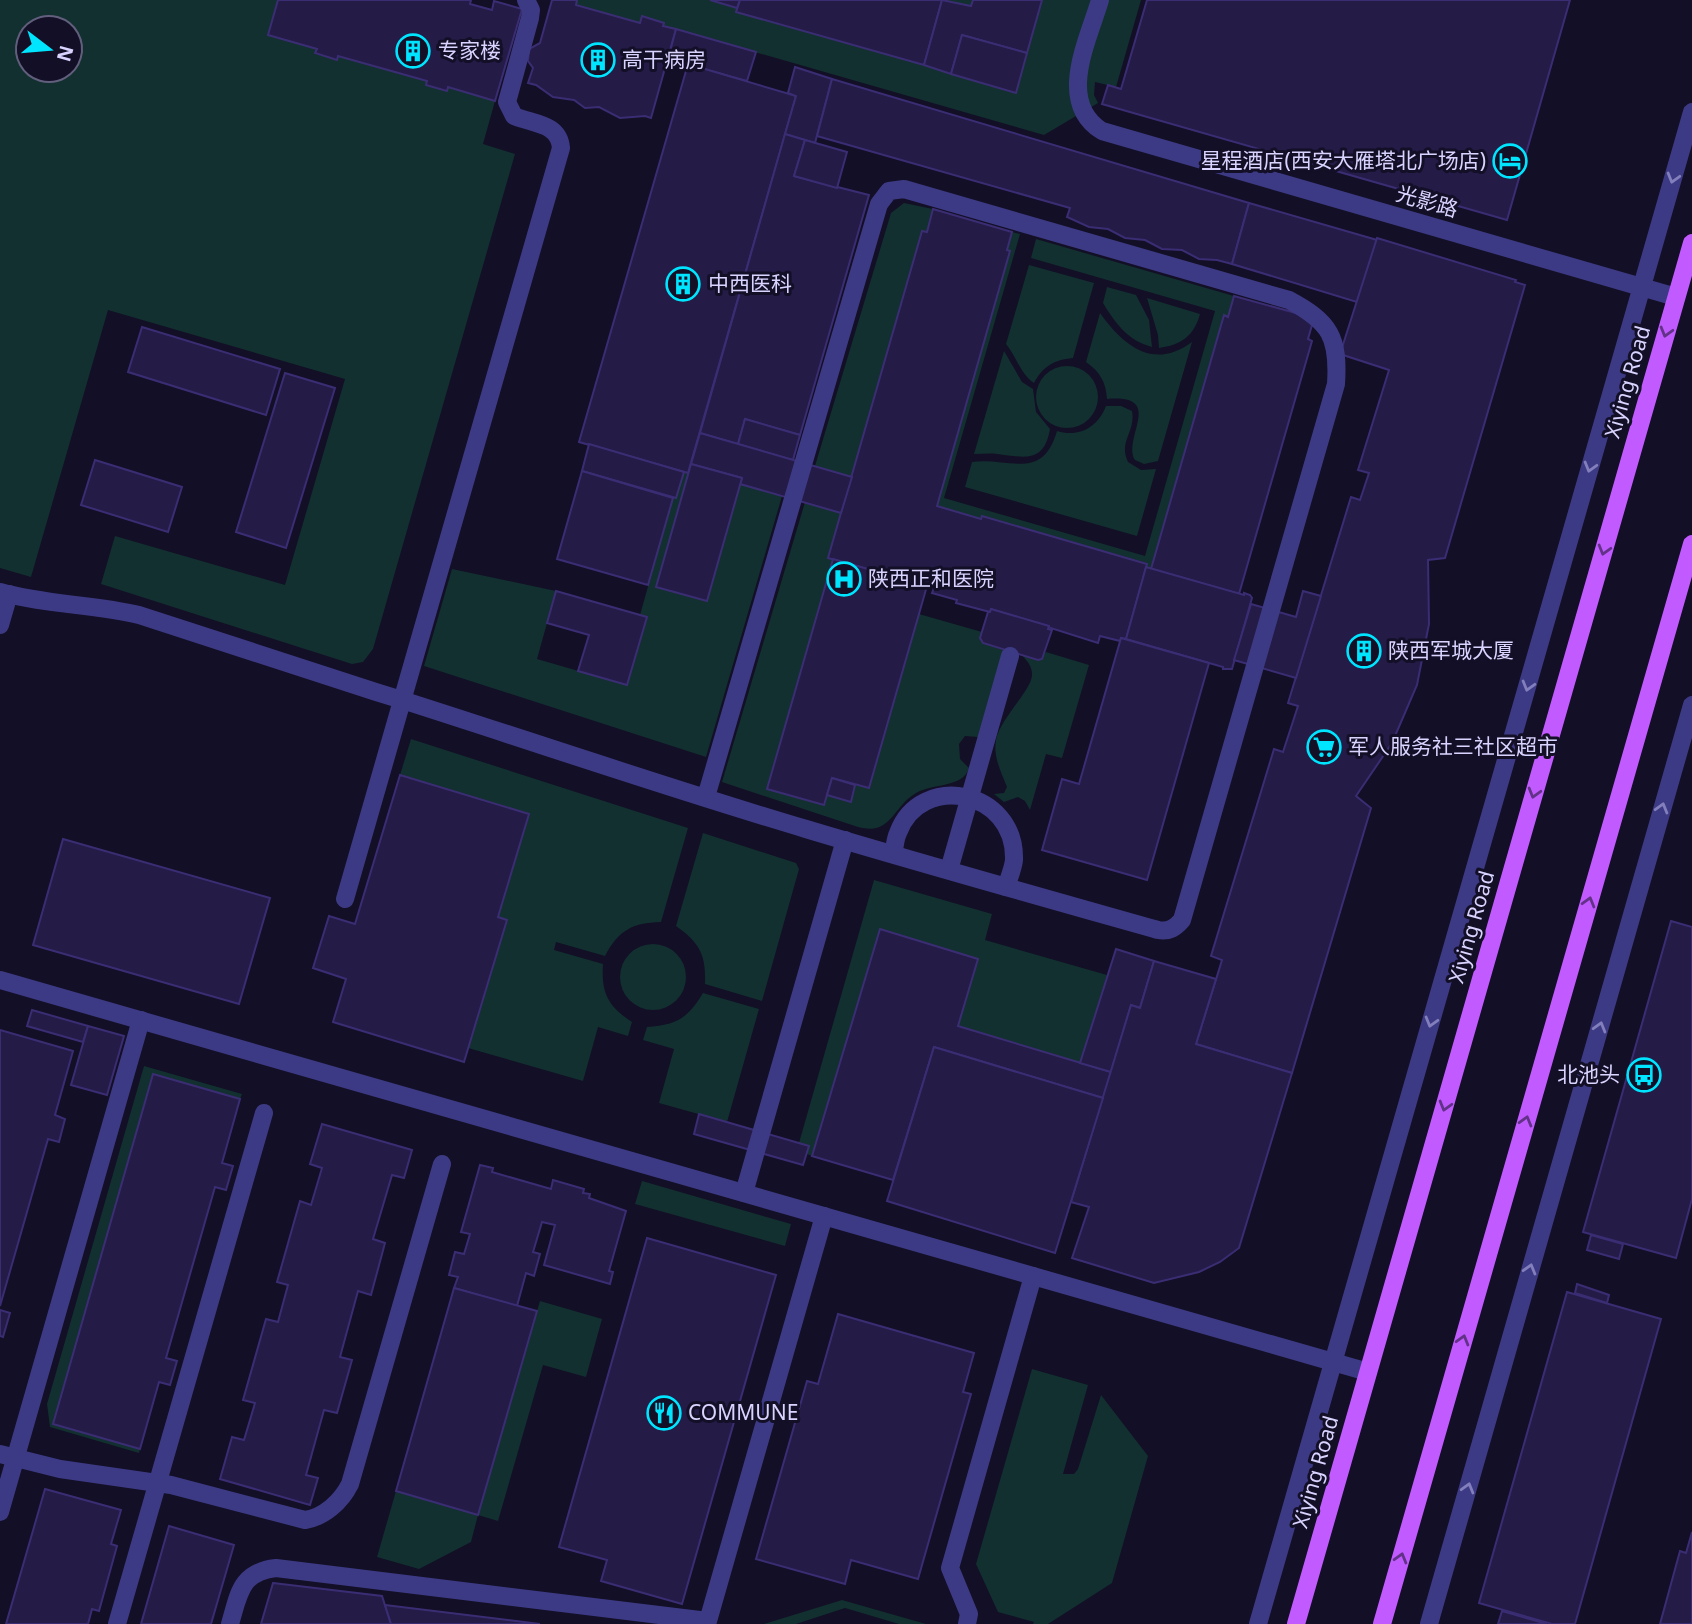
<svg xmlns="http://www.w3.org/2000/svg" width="1692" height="1624" font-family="'Noto Sans','Noto Sans SC',sans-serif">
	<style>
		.green { fill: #12302f; fill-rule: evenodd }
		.building { fill: #241b47; stroke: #3b2d73; stroke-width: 2 }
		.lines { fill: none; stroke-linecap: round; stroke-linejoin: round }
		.service { stroke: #3d3a85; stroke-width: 18 }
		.minor { stroke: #3d3a85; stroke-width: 18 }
		.primary { stroke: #c25bff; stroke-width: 18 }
		.oneway { stroke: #837fbc }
		.oneway2 { stroke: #623188 }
		.labels { text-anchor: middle; stroke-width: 6; stroke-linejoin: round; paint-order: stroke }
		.poi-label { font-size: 21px; fill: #d9d4ff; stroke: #130f26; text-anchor: start }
		.street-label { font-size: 21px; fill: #d9d4ff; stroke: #130f26 }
	</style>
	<rect width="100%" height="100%" fill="#130f26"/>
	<!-- green -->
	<g class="green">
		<path d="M0,0H278L268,35L317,49L316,54L337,60L338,56L427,81L426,85L447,91L448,87L495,101L483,144L515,154L373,649L363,662L352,664L101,584L115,536L285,585L345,379L108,310L31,577L0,568ZM28,28H70V70H28Z"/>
		<polygon points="577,0 1141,0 1116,87 1095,82 1094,95 1098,103 1044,135 664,26 664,23 643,16 640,23 576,5"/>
		<polygon points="904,203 933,209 927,232 922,231 852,477 815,466 891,213"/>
		<polygon points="1012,232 1020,234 944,498 1145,556 1215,311 1031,258 1036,239 1234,296 1228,317 1225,316 1151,569 1146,567 1147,563 982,516 981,519 937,506 1010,251 1007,250"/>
		<path d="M1029,265L1094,283L1073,358C1054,360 1043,366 1034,383C1021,375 1016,356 1006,344Z"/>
		<path d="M1107,287L1136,295L1149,320L1152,347C1127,340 1116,324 1103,303Z"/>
		<path d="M1147,298L1200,314C1194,336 1181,345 1159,348L1158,335Z"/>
		<path d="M1100,313C1123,345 1153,371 1192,342L1158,461L1144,464L1135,460C1122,438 1166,394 1107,399C1106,382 1100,372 1086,362Z"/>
		<path d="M1004,351L1022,382L1033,389L1036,412L1050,429C1044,464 1024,457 997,454C990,453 982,454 974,454Z"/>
		<circle cx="1067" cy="397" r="31"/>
		<path d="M1106,406H1121L1132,411C1136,432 1118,441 1128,462L1141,470L1156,469L1137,536L965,487L972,462C1009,457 1042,482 1057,431C1079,438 1098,427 1106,406Z"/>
		<polygon points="684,472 688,473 656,586 706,601 740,484 782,496 706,757 424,666 452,569 556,591 537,659 627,685 647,618 640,615 673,498 676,498"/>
		<path d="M805,502L841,513L833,559L767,789L823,805L827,795L850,802L855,785L869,788L919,614L982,632L980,640L983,643L1003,650L978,737L965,736L959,744L960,759L969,768C963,788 933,783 916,793C892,807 892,836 858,827L722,782Z"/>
		<path d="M1046,652L1089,665L1062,758L1046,754L1030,810L1025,801L1018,797L1004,802L994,794L1004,793L1007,787C1001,772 993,757 996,740C1000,718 1033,689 1032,674C1032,666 1027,661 1022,655L1039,660Z"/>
		<path d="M411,739L688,828L661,922C632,923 619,930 605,956L556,942L554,950L603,964C601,993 608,1006 632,1022L628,1036L598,1027L583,1081L468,1048L507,920L498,917L529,814L400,775Z"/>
		<path d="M703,833L796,863L799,869L762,1001L705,984C706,955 700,943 676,926Z"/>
		<polygon points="874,880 992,914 985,940 1107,975 1080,1063 958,1026 880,929 812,1156 807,1154 809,1146 799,1143"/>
		<circle cx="653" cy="977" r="33"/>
		<path d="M703,993L759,1009L727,1122L659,1103L674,1049L643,1040L647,1027C677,1025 688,1018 703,993Z"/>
		<polygon points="144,1066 242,1094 240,1099 153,1074 53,1424 140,1449 139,1453 50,1427 47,1404"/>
		<polygon points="642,1181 791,1224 785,1246 635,1204"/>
		<polygon points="540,1301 602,1319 586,1377 543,1365 498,1521 478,1515 471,1542 419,1569 377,1557 396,1491 478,1515"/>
		<polygon points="1032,1369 1088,1385 1063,1474 1074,1474 1078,1469 1101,1395 1148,1456 1112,1583 1048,1624 1033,1624 1034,1622 998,1612 976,1564"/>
		<polygon points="842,1600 926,1624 899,1624 845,1608 796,1624 764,1624"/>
	</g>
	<!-- building -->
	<g class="building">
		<polygon points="278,0 471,0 470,4 492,10 494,1 522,9 495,101 448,87 447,91 426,85 427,81 338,56 337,60 315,53 317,49 268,35"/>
		<polygon points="552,0 577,0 576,5 640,23 642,16 664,23 663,26 676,29 651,118 645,116 620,118 599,107 585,108 574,100 553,97 536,85 528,83 533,68 528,61 529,49 540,43"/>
		<polygon points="710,0 740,0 737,8"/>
		<polygon points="740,0 942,0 924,65 736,12"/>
		<polygon points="942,0 971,6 973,0 1042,0 1027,53 962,35 951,74 924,65"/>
		<polygon points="1147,0 1570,0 1507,220 1102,104 1108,85 1121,89"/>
		<polygon points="676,29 756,52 747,81 668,59"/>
		<polygon points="962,35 1027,53 1016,93 951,74"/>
		<polygon points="688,64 796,96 688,473 579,442"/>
		<polygon points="795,67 832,79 815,143 785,134 796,96 788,93"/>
		<polygon points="832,79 1249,203 1232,264 1217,260 1199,259 1182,250 1162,249 1145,240 1125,238 1108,229 1089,227 1067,217 1070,208 817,136"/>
		<polygon points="785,134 805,140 794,176 869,195 800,435 745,419 738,444 700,433"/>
		<polygon points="805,140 847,152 837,188 794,176"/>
		<polygon points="1249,203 1377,240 1357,302 1232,264"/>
		<polygon points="933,209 1012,232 1007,250 1010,251 937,506 981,519 982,516 1147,564 1126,639 1121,638 1120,641 1100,636 1098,643 991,609 990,612 956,603 957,600 932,593 934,588 828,558 922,231 927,232"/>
		<polygon points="1377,238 1516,280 1515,282 1525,285 1445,558 1428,560 1429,624 1417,685 1392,743 1356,796 1371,808 1292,1073 1196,1044 1222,960 1211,956 1274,749 1283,752 1298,706 1288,703 1351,497 1360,500 1369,473 1358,470 1389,370 1340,354"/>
		<polygon points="1234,296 1314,318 1308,339 1312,341 1239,594 1151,569 1224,315 1228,317"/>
		<polygon points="142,327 280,369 266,415 128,372"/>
		<polygon points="285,373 335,388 286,548 236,532"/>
		<polygon points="745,419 800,435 793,460 738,444"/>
		<polygon points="700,433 852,477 841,513 740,484 742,478 691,464"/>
		<polygon points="589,444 684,472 676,498 582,471"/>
		<polygon points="95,460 182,487 168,532 81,505"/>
		<polygon points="691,464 742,478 707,601 656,587"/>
		<polygon points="582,471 673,498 648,585 557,559"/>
		<polygon points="833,559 927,586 869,788 832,778 824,805 767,789"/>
		<polygon points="1146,567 1244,595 1244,593 1250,595 1252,598 1232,669 1223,669 1223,667 1126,639"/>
		<polygon points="556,591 647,617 627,685 578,671 589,635 547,623"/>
		<polygon points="1303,591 1321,596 1296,678 1234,660 1251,604 1296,617"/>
		<polygon points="991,609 1049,626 1048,629 1052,630 1042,659 1038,660 983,643 980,638 988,612 990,612"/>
		<polygon points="1121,638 1209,663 1147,880 1042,850 1062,779 1079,784"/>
		<polygon points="400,775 529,814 498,917 507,920 464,1062 333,1022 346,979 313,968 329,916 355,924"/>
		<polygon points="832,778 855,785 851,802 827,795"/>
		<polygon points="63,839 270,898 239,1004 33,945"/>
		<polygon points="1671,921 1692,927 1692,1199 1676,1258 1583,1232"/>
		<polygon points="880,929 978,959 958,1026 1111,1072 1103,1098 934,1047 893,1180 812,1156"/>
		<polygon points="1116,949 1154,961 1140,1008 1131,1005 1111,1072 1080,1063"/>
		<polygon points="1154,961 1216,979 1196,1044 1292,1073 1239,1248 1220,1262 1199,1272 1154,1283 1072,1258 1089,1207 1071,1202 1131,1005 1140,1008"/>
		<polygon points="32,1010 88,1026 83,1042 27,1026"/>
		<polygon points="88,1026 124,1036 107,1095 71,1085"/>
		<polygon points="0,1030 73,1051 55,1115 65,1119 59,1142 48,1139 0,1306"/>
		<polygon points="934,1047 1103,1098 1055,1253 887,1201"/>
		<polygon points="153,1074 240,1099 222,1163 233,1166 226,1190 215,1187 166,1358 177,1361 170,1385 159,1382 140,1449 53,1424"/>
		<polygon points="699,1114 809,1146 803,1165 694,1134"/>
		<polygon points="322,1124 412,1150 404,1178 392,1175 373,1239 385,1243 371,1295 358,1291 340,1357 352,1360 337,1413 324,1410 306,1475 318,1478 310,1505 220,1479 232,1437 244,1440 255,1403 243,1400 266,1319 278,1322 288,1285 277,1282 300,1201 311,1205 322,1168 310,1164"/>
		<polygon points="480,1165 493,1168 492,1172 551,1189 553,1180 584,1189 583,1193 590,1194 589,1198 626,1211 609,1271 613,1272 610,1284 544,1265 555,1225 542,1222 533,1252 540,1254 534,1276 526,1273 517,1306 454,1288 458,1277 449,1275 455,1252 464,1254 470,1234 461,1232"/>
		<polygon points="1591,1235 1623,1244 1619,1259 1587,1250"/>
		<polygon points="647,1238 776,1275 682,1604 601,1581 607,1560 559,1547"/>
		<polygon points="1577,1284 1609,1295 1607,1303 1575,1293"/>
		<polygon points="454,1288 537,1311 478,1515 396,1491"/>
		<polygon points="1567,1292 1661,1319 1575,1624 1552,1624 1479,1603"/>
		<polygon points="0,1310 10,1313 3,1337 0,1336"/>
		<polygon points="838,1314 974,1353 963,1392 971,1394 918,1579 851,1560 845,1584 756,1559 807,1381 818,1384"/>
		<polygon points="45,1489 121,1510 111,1544 117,1546 99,1611 92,1609 88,1624 6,1624"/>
		<polygon points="169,1526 234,1545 211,1624 141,1624"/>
		<polygon points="1692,1532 1692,1624 1660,1624 1680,1551 1686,1553"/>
		<polygon points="273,1583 382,1596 391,1624 261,1624"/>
		<polygon points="385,1605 540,1624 391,1624"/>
		<polygon points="1502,1611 1547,1624 1498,1624"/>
	</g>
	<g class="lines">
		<!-- service -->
		<g class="service">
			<polyline points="0,625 9,594"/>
			<path d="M893,854C895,847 895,839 898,833C920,772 1016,789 1014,860C1013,869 1009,878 1006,887"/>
			<polyline points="949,870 1010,656"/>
			<path d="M345,899L561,148C559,123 533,124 514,116L507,102L530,18L531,10L526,0"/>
			<path d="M0,1454L60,1469L171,1485L305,1520C324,1517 341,1502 350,1484L442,1164"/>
			<polyline points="117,1624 264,1113"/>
			<polyline points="967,1624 969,1614 950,1568 1033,1276"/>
		</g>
		<!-- minor -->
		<g class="minor">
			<path d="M1100,0C1088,41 1056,102 1102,131L1676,297"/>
			<path d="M0,592C45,605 93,604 139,615L376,692L402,700C537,743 671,789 806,829C923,864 1041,897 1158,930C1169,932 1175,928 1182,920L1336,384C1339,337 1330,322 1289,300L904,189L889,191L879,204L706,797"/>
			<polyline points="0,980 1368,1372"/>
			<polyline points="744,1193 845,840"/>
			<polyline points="0,1512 141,1020"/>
			<path d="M230,1624C239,1594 240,1572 276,1568L708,1621L824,1216"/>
			<polyline points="1258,1624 1692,112"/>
			<polyline points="1429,1624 1692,705"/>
		</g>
		<!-- primary -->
		<g class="primary">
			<polyline points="1296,1624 1692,243"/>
			<polyline points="1382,1624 1692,544"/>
		</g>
	</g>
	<!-- one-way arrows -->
	<defs><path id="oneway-chevron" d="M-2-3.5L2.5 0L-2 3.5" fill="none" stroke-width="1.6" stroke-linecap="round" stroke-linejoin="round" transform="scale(1.75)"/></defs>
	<g class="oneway">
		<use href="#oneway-chevron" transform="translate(1673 178) rotate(106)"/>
		<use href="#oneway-chevron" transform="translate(1590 467) rotate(106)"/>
		<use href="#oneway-chevron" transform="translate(1528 686) rotate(106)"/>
		<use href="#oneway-chevron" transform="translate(1662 808) rotate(-74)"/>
		<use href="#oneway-chevron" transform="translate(1431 1022) rotate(106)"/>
		<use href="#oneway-chevron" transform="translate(1600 1027) rotate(-74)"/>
		<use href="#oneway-chevron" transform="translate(1530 1269) rotate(-74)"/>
		<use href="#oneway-chevron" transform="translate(1468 1488) rotate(-74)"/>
	</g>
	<g class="oneway2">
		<use href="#oneway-chevron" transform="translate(1666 332) rotate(106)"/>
		<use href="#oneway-chevron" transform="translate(1604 550) rotate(106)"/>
		<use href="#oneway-chevron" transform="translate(1534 793) rotate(106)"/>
		<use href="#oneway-chevron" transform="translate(1589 902) rotate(-74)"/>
		<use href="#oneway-chevron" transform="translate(1445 1106) rotate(106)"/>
		<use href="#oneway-chevron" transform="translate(1526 1121) rotate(-74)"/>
		<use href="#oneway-chevron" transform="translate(1463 1340) rotate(-74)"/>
		<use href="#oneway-chevron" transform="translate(1401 1558) rotate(-74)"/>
	</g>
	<!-- icons -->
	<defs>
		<symbol id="building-ring" viewBox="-11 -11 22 22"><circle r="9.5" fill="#130f26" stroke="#00e5ff" stroke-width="1.5"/><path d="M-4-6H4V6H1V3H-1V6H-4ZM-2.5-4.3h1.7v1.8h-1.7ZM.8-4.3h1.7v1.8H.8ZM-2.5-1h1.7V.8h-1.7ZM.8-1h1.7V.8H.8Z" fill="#00e5ff"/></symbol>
		<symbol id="hotel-ring" viewBox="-11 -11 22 22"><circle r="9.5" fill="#130f26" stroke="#00e5ff" stroke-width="1.5"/><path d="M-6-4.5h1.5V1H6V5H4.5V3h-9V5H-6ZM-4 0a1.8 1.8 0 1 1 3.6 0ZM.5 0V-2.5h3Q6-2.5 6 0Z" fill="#00e5ff"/></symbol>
		<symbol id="hospital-ring" viewBox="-11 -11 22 22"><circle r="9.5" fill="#130f26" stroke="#00e5ff" stroke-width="1.5"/><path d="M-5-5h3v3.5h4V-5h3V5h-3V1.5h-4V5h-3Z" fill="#00e5ff"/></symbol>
		<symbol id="supermarket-ring" viewBox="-11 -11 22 22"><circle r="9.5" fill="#130f26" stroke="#00e5ff" stroke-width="1.5"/><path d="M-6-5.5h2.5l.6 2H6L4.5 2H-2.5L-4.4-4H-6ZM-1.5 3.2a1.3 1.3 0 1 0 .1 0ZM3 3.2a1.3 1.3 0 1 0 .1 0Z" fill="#00e5ff"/></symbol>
		<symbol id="bus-ring" viewBox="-11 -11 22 22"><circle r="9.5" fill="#130f26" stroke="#00e5ff" stroke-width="1.5"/><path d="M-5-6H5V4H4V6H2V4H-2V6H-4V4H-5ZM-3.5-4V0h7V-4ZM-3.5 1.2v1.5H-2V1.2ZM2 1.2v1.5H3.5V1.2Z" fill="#00e5ff"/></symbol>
		<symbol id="restaurant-ring" viewBox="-11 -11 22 22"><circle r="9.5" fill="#130f26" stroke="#00e5ff" stroke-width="1.5"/><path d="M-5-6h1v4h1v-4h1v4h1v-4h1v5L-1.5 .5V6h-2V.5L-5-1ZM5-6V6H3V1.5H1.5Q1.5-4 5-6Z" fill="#00e5ff"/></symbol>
	</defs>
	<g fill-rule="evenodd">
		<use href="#building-ring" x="394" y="32" width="38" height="38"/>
		<use href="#building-ring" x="579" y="41" width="38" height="38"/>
		<use href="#hotel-ring" x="1491" y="142" width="38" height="38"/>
		<use href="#building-ring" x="664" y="265" width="38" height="38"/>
		<use href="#hospital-ring" x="825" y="560" width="38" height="38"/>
		<use href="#building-ring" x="1345" y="632" width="38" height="38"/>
		<use href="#supermarket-ring" x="1305" y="728" width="38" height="38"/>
		<use href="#bus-ring" x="1625" y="1056" width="38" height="38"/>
		<use href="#restaurant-ring" x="645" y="1394" width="38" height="38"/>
	</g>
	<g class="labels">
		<!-- poi labels -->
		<g class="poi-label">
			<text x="438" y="58">专家楼</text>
			<text x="622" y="67">高干病房</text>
			<text x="1486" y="168" text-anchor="end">星程酒店(西安大雁塔北广场店)</text>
			<text x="708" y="291">中西医科</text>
			<text x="868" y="586">陕西正和医院</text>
			<text x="1388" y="658">陕西军城大厦</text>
			<text x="1348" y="754">军人服务社三社区超市</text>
			<text x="1620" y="1082" text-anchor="end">北池头</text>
			<text x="688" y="1420">COMMUNE</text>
		</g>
		<!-- street labels -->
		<g class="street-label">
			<text transform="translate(1427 202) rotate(16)" y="7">光影路</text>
			<text transform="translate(1628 382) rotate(-74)" y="7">Xiying Road</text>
			<text transform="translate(1472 927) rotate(-74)" y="7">Xiying Road</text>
			<text transform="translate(1316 1472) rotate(-74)" y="7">Xiying Road</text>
		</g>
	</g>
	<!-- north arrow -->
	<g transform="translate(49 49) rotate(106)"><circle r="33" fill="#130f26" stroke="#625e7d" stroke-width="2"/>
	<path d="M0-5L12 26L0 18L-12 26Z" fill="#00e5ff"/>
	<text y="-10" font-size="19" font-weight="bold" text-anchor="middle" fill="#d9d4ff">N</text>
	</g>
</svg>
